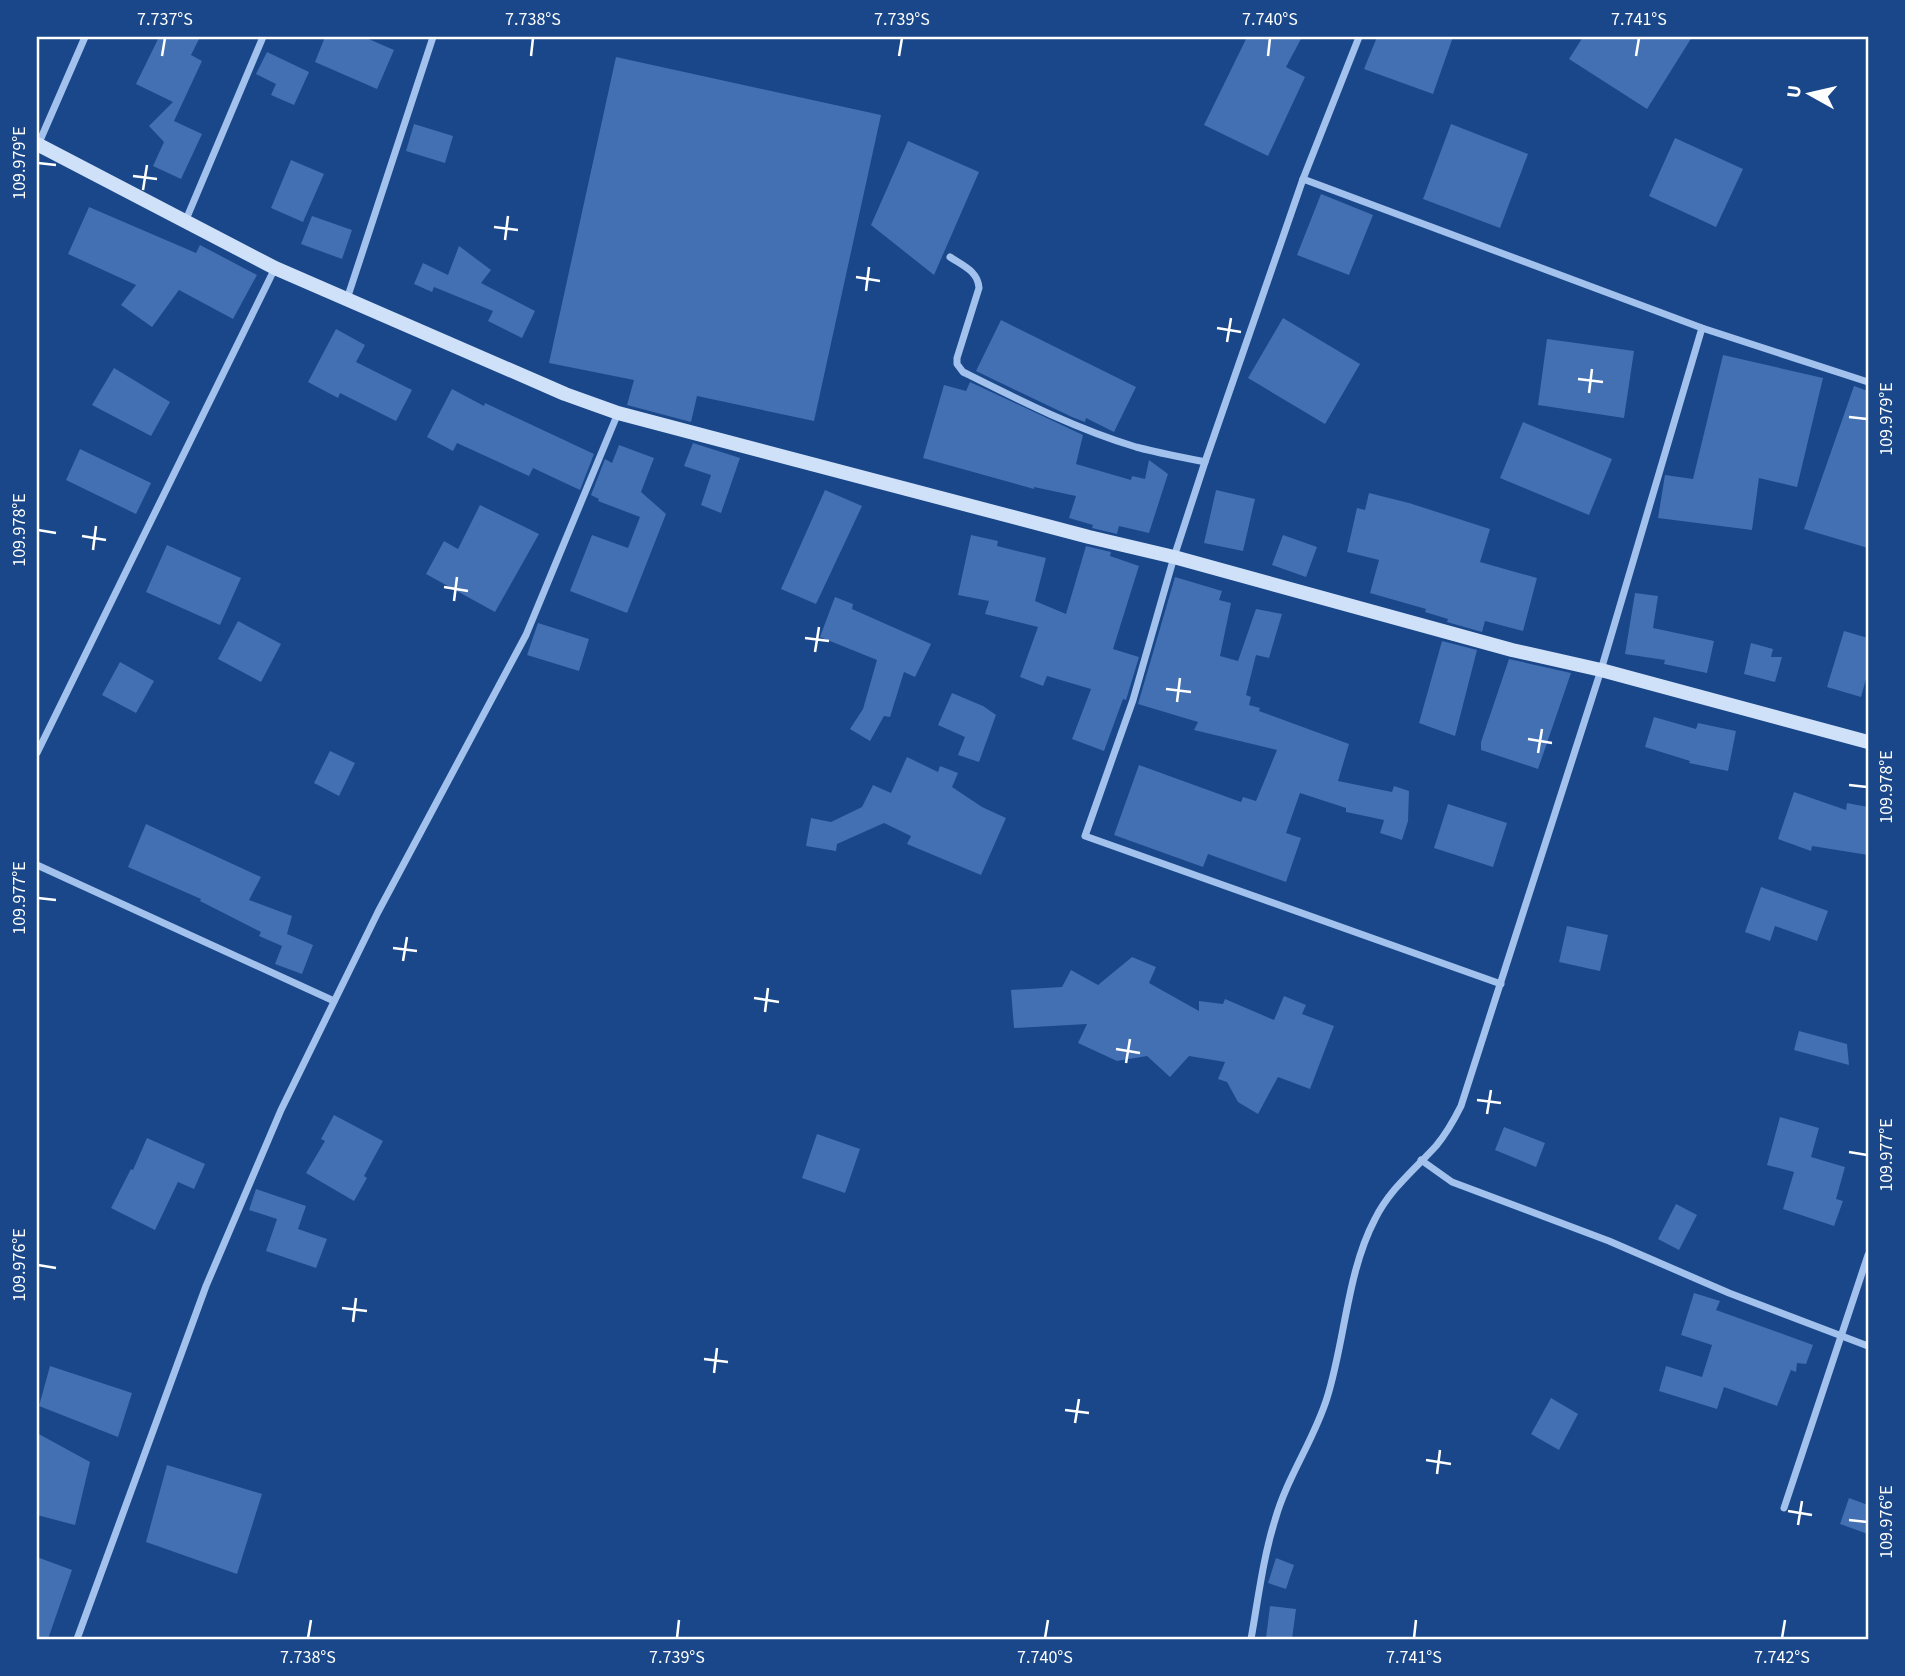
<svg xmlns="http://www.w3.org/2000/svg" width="1905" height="1676" font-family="'Source Sans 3',sans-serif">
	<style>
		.building { fill: #4270b2 }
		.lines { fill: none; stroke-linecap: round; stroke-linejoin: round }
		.minor { stroke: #a2c2ed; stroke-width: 7 }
		.secondary { stroke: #cfe0f9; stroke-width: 14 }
		.ticks { fill: none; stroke: #fff; stroke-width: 2.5 }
		.neatline { fill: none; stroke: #fff; stroke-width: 2.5 }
		.ticks-label { font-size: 18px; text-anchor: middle; fill: #fff }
	</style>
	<rect width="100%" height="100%" fill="#194789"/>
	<!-- building -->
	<g class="building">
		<polygon points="159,37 200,37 191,55 202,61 174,121 202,134 181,179 153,166 164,142 149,126 173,102 136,84"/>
		<polygon points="325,37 364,37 394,50 377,89 315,62"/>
		<polygon points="1247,37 1302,37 1286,67 1305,77 1268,156 1204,125"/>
		<polygon points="1377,37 1453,37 1433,94 1364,69"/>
		<polygon points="1583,37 1692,37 1647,109 1569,59"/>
		<polygon points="267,52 309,72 294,105 271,95 276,84 256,74"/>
		<polygon points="616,57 881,115 814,421 697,396 691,422 627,405 634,380 549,363"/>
		<polygon points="414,124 453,136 445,163 406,151"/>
		<polygon points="1451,124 1528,154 1500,228 1423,199"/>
		<polygon points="1675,138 1743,169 1716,227 1649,196"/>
		<polygon points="908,141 979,172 934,275 871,225"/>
		<polygon points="291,160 324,174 303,222 271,208"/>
		<polygon points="1321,194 1373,215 1349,275 1297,255"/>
		<polygon points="89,207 196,253 200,245 257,275 233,319 179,290 152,327 121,305 136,285 68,254"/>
		<polygon points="312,216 352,230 342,259 301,244"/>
		<polygon points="459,246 491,270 481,283 535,311 522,338 488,321 493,311 434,287 432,292 414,284 423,263 448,275"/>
		<polygon points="1283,318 1360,364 1325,424 1248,378"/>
		<polygon points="1001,320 1136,387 1114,432 1086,418 1085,422 1072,417 976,371"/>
		<polygon points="336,329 365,345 356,362 412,390 396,421 340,393 338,398 308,382"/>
		<polygon points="1547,339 1634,351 1624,418 1538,405"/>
		<polygon points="1723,355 1823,378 1797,487 1759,478 1752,530 1658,518 1665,475 1693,479"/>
		<polygon points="114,368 170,402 151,436 92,405"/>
		<polygon points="970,382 1083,435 1076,464 1131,480 1132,476 1145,479 1149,460 1168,474 1149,533 1119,526 1117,534 1092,528 1093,525 1069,518 1076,496 1034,487 1034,489 923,458 944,385 966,391"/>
		<polygon points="1854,386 1868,391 1868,548 1804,529"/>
		<polygon points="452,389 484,406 485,403 594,454 580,490 533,468 529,476 457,443 453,451 427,437"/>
		<polygon points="1523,422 1612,459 1589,515 1500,478"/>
		<polygon points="693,443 740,458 721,513 701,505 711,475 684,466"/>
		<polygon points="619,445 654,458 641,492 666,514 627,613 570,591 592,535 628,548 640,517 598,501 599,499 591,495 605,459 612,463"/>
		<polygon points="80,449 151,483 136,514 66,480"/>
		<polygon points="825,490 862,506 816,604 781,589"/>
		<polygon points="1216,490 1255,499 1243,551 1204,543"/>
		<polygon points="1369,493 1409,503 1490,529 1480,562 1537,578 1523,631 1485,621 1482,632 1447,622 1448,619 1425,612 1426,609 1370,593 1379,560 1347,552 1357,508 1365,510"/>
		<polygon points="480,505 539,534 495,612 426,574 444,541 458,549"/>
		<polygon points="971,535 998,541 997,546 1046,558 1035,601 1066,614 1086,546 1111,552 1110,556 1139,566 1113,649 1139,657 1126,700 1123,699 1104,751 1072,739 1091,689 1047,676 1043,686 1020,677 1038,627 985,614 989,601 958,595"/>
		<polygon points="1283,535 1317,547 1306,577 1272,565"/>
		<polygon points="167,545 241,578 220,625 146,592"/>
		<polygon points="1175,577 1222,591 1219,600 1231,603 1220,656 1238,661 1256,609 1282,614 1269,658 1256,655 1246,695 1251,697 1249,705 1260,708 1259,711 1349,744 1338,781 1392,792 1394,786 1409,791 1408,821 1402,840 1380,833 1384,820 1346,812 1346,808 1300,793 1286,833 1301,838 1286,882 1208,854 1203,867 1114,835 1139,765 1241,802 1243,797 1256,801 1277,750 1194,730 1198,722 1138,704"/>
		<polygon points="1635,593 1658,596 1653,628 1714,641 1707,673 1664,664 1665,660 1625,654"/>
		<polygon points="835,597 853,604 852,609 931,644 915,677 904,672 890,717 884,716 870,741 850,729 863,709 877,660 820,637"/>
		<polygon points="238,621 281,644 261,682 218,659"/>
		<polygon points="538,623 589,639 579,671 527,655"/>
		<polygon points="1844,631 1868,638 1868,672 1861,697 1827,687"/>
		<polygon points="1442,641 1477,650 1455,736 1419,723"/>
		<polygon points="1751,643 1773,649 1771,657 1782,657 1775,682 1744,674"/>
		<polygon points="1509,659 1571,673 1538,769 1481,750 1481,742"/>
		<polygon points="120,662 154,681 136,713 102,695"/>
		<polygon points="952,693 983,706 996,715 979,762 958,755 965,737 938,725"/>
		<polygon points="1654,717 1696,729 1698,723 1736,731 1728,771 1689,763 1690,761 1645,747"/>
		<polygon points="330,751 355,763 339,796 314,783"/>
		<polygon points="907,757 938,772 940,766 958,773 952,787 982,807 1006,818 981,875 907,844 911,836 884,823 837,844 836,851 806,846 811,818 831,822 862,807 873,785 891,793"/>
		<polygon points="1794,792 1846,810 1847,803 1868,807 1868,855 1812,846 1811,851 1778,839"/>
		<polygon points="1448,804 1507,823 1493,867 1434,848"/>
		<polygon points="146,824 261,877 249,900 292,916 287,934 313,945 302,974 275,964 282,946 259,936 261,932 200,901 201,899 128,867"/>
		<polygon points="1761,887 1828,911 1817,941 1775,926 1770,941 1745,932"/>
		<polygon points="1567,926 1608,935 1600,971 1559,962"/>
		<polygon points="1132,957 1156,967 1149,983 1199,1011 1199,1001 1223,1004 1225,999 1274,1020 1284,996 1306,1005 1302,1014 1334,1026 1310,1089 1278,1077 1258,1114 1238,1102 1227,1082 1218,1079 1225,1062 1189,1056 1170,1077 1147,1056 1117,1061 1078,1043 1087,1024 1014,1028 1011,990 1062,987 1071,970 1098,985"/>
		<polygon points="1799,1031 1847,1044 1849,1065 1794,1050"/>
		<polygon points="334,1115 383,1141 364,1176 367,1178 354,1201 306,1173 325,1141 321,1139"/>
		<polygon points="1780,1117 1819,1128 1811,1157 1845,1167 1836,1199 1843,1201 1834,1226 1783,1209 1794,1172 1767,1165"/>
		<polygon points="1504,1127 1545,1143 1536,1167 1495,1150"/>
		<polygon points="817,1134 860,1149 845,1193 802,1178"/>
		<polygon points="147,1138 205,1164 194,1189 178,1182 155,1230 111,1208 131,1169 133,1170"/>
		<polygon points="256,1189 306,1206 298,1229 327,1239 316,1268 266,1251 277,1219 249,1210"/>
		<polygon points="1676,1204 1697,1215 1679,1250 1658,1239"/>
		<polygon points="1694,1293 1720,1301 1716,1310 1813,1345 1806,1364 1797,1363 1796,1372 1791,1370 1777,1406 1724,1387 1717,1409 1659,1391 1666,1366 1702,1377 1712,1345 1681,1335"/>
		<polygon points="50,1366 132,1393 118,1437 39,1406"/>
		<polygon points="1551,1398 1578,1414 1559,1450 1531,1434"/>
		<polygon points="37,1433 90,1462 75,1525 37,1515"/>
		<polygon points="167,1465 262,1494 237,1574 146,1542"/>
		<polygon points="1849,1498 1868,1505 1868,1534 1840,1524"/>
		<polygon points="37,1557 72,1570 48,1639 37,1639"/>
		<polygon points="1276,1558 1294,1565 1286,1589 1268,1583"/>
		<polygon points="1270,1606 1296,1609 1292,1639 1266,1638"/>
	</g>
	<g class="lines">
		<!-- minor -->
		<g class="minor">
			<polyline points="1359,37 1303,179 1205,462 1174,557 1133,700 1085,836 1501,984"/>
			<polyline points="38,145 85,37"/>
			<polyline points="1303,179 1702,328 1868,382"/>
			<polyline points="185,222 263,37"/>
			<path d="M950,257C963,266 978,271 979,288L957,358V364L963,372C1019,400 1076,429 1136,447C1158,453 1182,457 1205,462"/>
			<polyline points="347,299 433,37"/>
			<polyline points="37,753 275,268"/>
			<polyline points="37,865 334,1001"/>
			<polyline points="1421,1160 1452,1182 1609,1241 1729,1293 1868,1346"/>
			<polyline points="1784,1508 1868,1255"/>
			<polyline points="77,1639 206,1286 281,1110 378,912 526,635 618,413"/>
			<path d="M1251,1639C1258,1600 1263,1558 1275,1520C1287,1477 1314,1440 1327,1398C1345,1341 1347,1272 1375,1219C1390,1189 1414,1170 1436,1146C1446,1134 1454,1120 1461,1106L1601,670L1702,328"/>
		</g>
		<!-- secondary -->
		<polyline class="secondary" points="37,144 275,268 565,394 618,413 1089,537 1174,557 1512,650 1601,670 1868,742"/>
	</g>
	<!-- ticks -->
	<path class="ticks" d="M162,56L165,38M531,56L533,38M899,56L902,38M1268,56L1270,38M1636,56L1639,38M38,163L56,165M133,176L157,179M143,190L147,165M494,227L518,230M505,240L508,216M856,277L880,281M866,291L869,267M1217,328L1241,332M1227,342L1231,318M1578,379L1603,382M1589,393L1592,369M1849,417L1867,419M38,530L56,533M82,536L106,540M93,550L96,526M444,587L468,591M454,601L457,577M805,638L829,641M815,652L819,627M1166,689L1191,692M1177,702L1180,678M1528,739L1552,743M1538,753L1542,729M1849,785L1867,787M38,898L56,900M393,948L417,951M403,961L407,937M754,998L779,1002M765,1012L768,988M1116,1049L1140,1053M1126,1063L1130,1039M1477,1100L1501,1103M1487,1114L1491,1090M1849,1152L1867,1155M38,1265L56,1268M342,1308L367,1311M353,1322L356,1298M704,1359L728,1362M714,1373L717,1348M1065,1410L1089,1413M1075,1423L1079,1399M1426,1460L1451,1464M1437,1474L1440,1450M1788,1511L1812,1515M1849,1520L1867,1522M1798,1525L1802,1501M308,1638L311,1620M677,1638L679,1620M1045,1638L1048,1620M1414,1638L1416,1620M1782,1638L1785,1620"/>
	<!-- border -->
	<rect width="1905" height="1676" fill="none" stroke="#194789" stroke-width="77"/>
	<!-- north arrow -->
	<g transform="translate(1810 94) rotate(278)" stroke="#194789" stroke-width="5" paint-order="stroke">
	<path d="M0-5L12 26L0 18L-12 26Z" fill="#ffffff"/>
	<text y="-10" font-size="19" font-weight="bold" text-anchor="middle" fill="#ffffff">U</text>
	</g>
	<rect x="38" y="38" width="1829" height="1600" class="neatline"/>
	<g class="ticks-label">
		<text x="165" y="25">7.737°S</text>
		<text x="533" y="25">7.738°S</text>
		<text x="902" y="25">7.739°S</text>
		<text x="1270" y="25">7.740°S</text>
		<text x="1639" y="25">7.741°S</text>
		<text transform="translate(19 163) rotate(-90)" y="6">109.979°E</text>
		<text transform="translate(1886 419) rotate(-90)" y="6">109.979°E</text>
		<text transform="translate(19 530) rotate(-90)" y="6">109.978°E</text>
		<text transform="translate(1886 787) rotate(-90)" y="6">109.978°E</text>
		<text transform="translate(19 898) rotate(-90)" y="6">109.977°E</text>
		<text transform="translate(1886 1155) rotate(-90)" y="6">109.977°E</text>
		<text transform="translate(19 1265) rotate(-90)" y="6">109.976°E</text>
		<text transform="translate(1886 1522) rotate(-90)" y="6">109.976°E</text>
		<text x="308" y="1663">7.738°S</text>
		<text x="677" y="1663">7.739°S</text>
		<text x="1045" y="1663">7.740°S</text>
		<text x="1414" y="1663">7.741°S</text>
		<text x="1782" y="1663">7.742°S</text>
	</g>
</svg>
